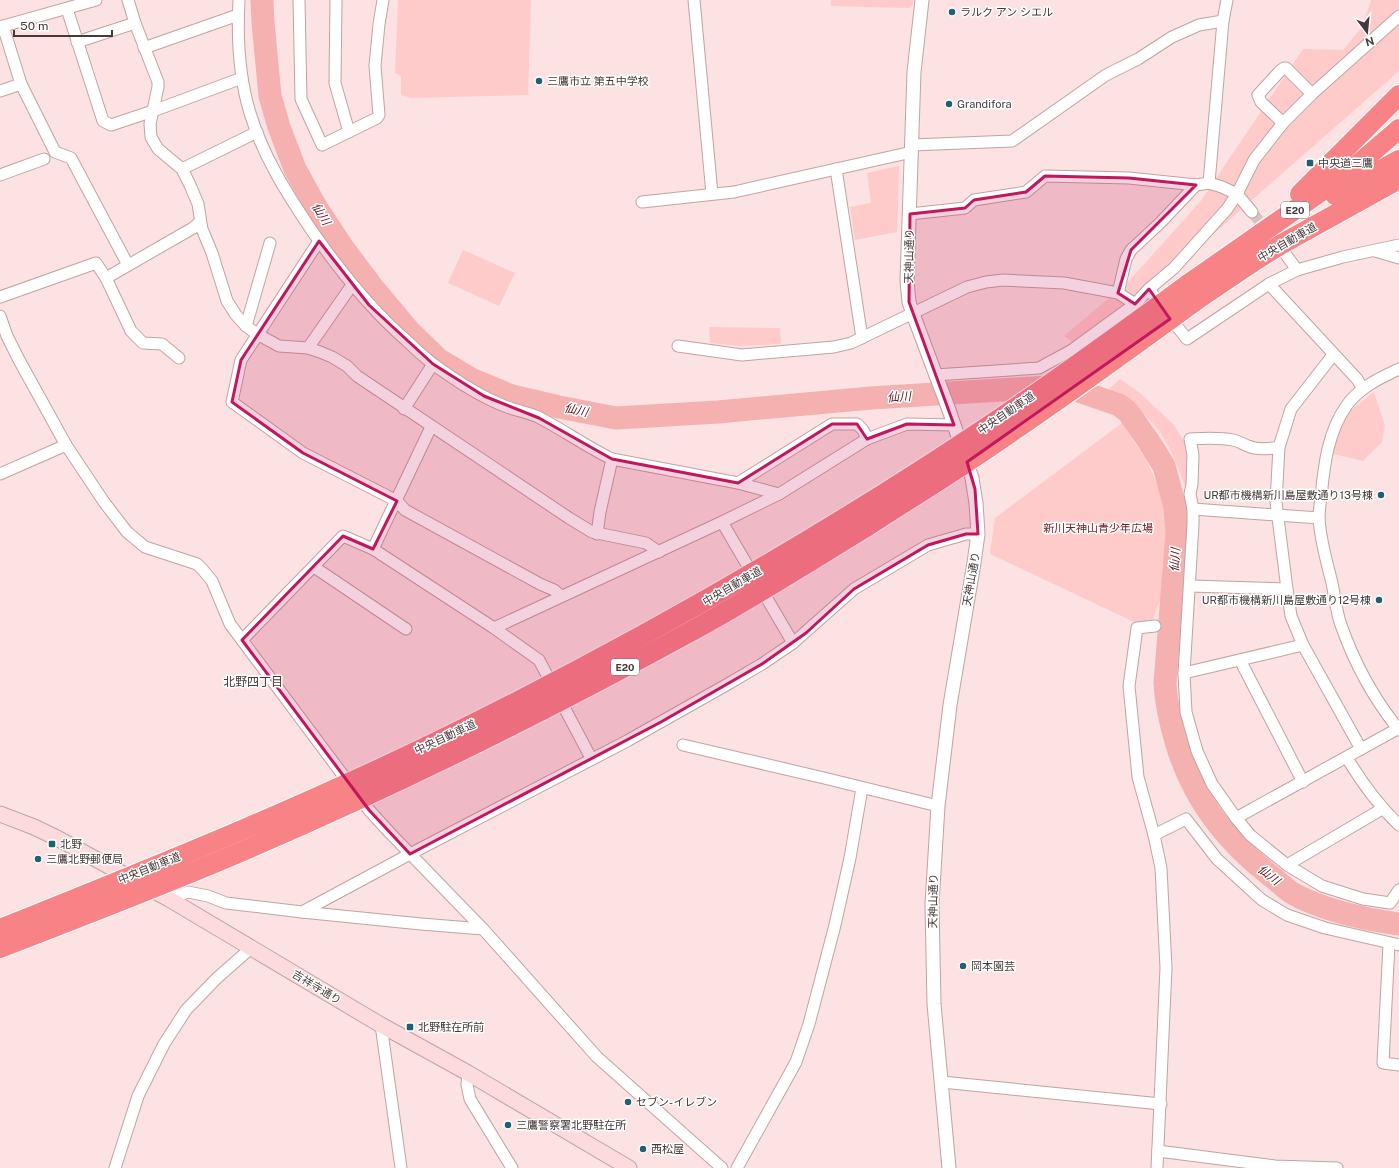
<svg xmlns="http://www.w3.org/2000/svg" width="1399" height="1168" font-family="'Public Sans','Noto Sans JP',sans-serif">
	<style>
		.green { fill: #fecbca }
		.lines { fill: none; stroke-linecap: round; stroke-linejoin: round }
		.river { stroke: #f5b0b0; stroke-width: 23 }
		.minor-tunnel { stroke: #d8c0c0; stroke-width: 11; stroke-dasharray: 11 5.5; stroke-linecap: butt }
		.minor-casing { stroke: #c1a3a2; stroke-width: 13 }
		.tertiary-casing { stroke: #c1a3a2; stroke-width: 15 }
		.secondary-casing { stroke: #c1a3a2; stroke-width: 17 }
		.motorway-casing { stroke: #fff; stroke-width: 22 }
		.minor { stroke: #fff; stroke-width: 11 }
		.tertiary { stroke: #fff; stroke-width: 13 }
		.secondary { stroke: #fddadb; stroke-width: 15 }
		.motorway { stroke: #f78386; stroke-width: 20 }
		.motorway-bridge-casing { stroke: #fff; stroke-width: 22; stroke-linecap: butt }
		.motorway-bridge { stroke: #f78386; stroke-width: 20 }
		.marked { fill: #c2185b; fill-opacity: 0.2; stroke: #c2185b; stroke-width: 3; stroke-linejoin: round }
		.poi-dot { fill: #1d6173; stroke: #fff; stroke-width: 1.5 }
		.labels { text-anchor: middle; stroke-width: 3; stroke-linejoin: round; paint-order: stroke }
		.shield { fill: #fff; stroke: #7e7474; stroke-width: 1 }
		.shield-label { font-size: 10px; font-weight: bold; fill: #463939 }
		.poi-label { font-size: 11px; fill: #463939; stroke: #fff; text-anchor: start }
		.street-label { font-size: 11px; fill: #463939; stroke: #fff }
		.park-label { font-size: 11px; fill: #72232a; stroke: #fff }
		.water-label { font-size: 12px; font-style: italic; fill: #63131d; stroke: #fff }
		.neighbourhood-label { font-size: 12px; fill: #463939; stroke: #fff }
	</style>
	<rect width="100%" height="100%" fill="#fce2e2"/>
	<!-- green -->
	<g class="green">
		<polygon points="398,0 531,0 528,95 411,98 401,95 401,76 395,73"/>
		<polygon points="831,0 913,0 913,4 909,8 831,6"/>
		<polygon points="1371,0 1399,0 1399,71 1212,235 1149,289 1081,349 1064,336 1128,282 1200,202 1303,49 1343,50 1362,27"/>
		<polygon points="899,166 897,232 855,240 850,207 871,203 867,173"/>
		<polygon points="463,250 515,273 499,306 448,283"/>
		<polygon points="709,327 780,328 781,344 739,346 710,343"/>
		<path d="M1120,379L1140,393L1173,424L1184,441L1190,472L1185,486C1179,469 1168,441 1157,428C1144,412 1125,401 1109,389Z"/>
		<polygon points="1374,392 1385,426 1382,442 1363,461 1333,454 1338,435 1350,411"/>
		<polygon points="1122,423 1146,460 1171,515 1165,587 1149,629 990,554 995,518"/>
	</g>
	<g class="lines">
		<!-- river -->
		<path class="river" d="M262,0L263,22L270,96L279,127L295,169L316,207L343,248L373,288L409,331L439,360L471,379L512,396L559,407L616,418L718,412L871,398L1064,386L1119,405L1128,412L1147,439L1164,466L1175,507L1177,533L1165,683C1166,705 1171,725 1177,745C1194,800 1226,841 1271,876C1278,881 1284,888 1292,893C1324,911 1363,919 1399,924"/>
		<!-- minor-tunnel -->
		<polyline class="minor-tunnel" points="1252,212 1269,233"/>
		<defs>
			<g id="minor">
				<polyline points="128,0 135,23 158,82 158,87 150,124 151,137 158,149 182,169 190,185 198,204 202,229 212,253 227,301 236,315 246,326 257,334 279,346 308,348 320,352 332,357 347,366 357,376 569,518 592,532 646,543 659,552"/>
				<path d="M239,0C237,37 239,77 250,113C263,156 286,192 310,228C339,270 369,308 407,341C415,349 424,357 433,364C456,381 481,397 507,407C518,411 530,413 540,418C565,431 587,447 612,459L738,483L779,494"/>
				<polyline points="299,0 301,99 322,145 377,118 379,115 375,66 379,24 383,0"/>
				<polyline points="336,0 335,83 349,132"/>
				<polyline points="694,0 712,194"/>
				<polyline points="67,9 103,121 111,125 153,111 242,78"/>
				<polyline points="3,26 21,84 55,152 71,158 128,265"/>
				<polyline points="0,27 96,0"/>
				<polyline points="77,42 135,23"/>
				<polyline points="144,48 238,15"/>
				<polyline points="0,91 21,84"/>
				<polyline points="1283,123 1261,102 1258,95 1280,71 1284,68 1286,68 1312,94"/>
				<polyline points="912,145 1012,141 1106,75 1138,59 1172,37 1199,25 1223,21"/>
				<polyline points="182,169 257,132"/>
				<polyline points="836,169 862,338"/>
				<polyline points="0,175 44,159"/>
				<polyline points="1209,183 1223,21 1227,0"/>
				<polyline points="642,202 734,192 912,152"/>
				<polyline points="910,214 965,208 974,200 1026,192 1045,176 1129,178 1196,185 1209,183 1222,187 1237,194 1252,212"/>
				<polyline points="319,241 241,360 232,402 303,453 397,501 405,510 540,584 554,590 561,596"/>
				<polyline points="1375,251 1399,258"/>
				<polyline points="1284,252 1297,270"/>
				<polyline points="106,278 193,228 200,222"/>
				<polyline points="1269,284 1357,379 1363,389"/>
				<polyline points="1149,289 1166,313 1187,339 1269,284 1297,270 1343,257 1399,245"/>
				<polyline points="1118,293 1126,259 1131,250 1160,223 1196,185"/>
				<polyline points="0,297 96,263 106,278 131,331 143,343 162,344 179,358"/>
				<polyline points="0,316 7,336 19,360 66,445 104,502 127,532 145,547 197,564 203,570 212,581 230,624 369,810 390,833 483,929 597,1057 722,1168"/>
				<polyline points="246,326 270,243"/>
				<polyline points="678,346 742,355 834,347 851,343 967,287 986,282 1003,280 1064,283 1118,293 1135,304"/>
				<polyline points="308,348 352,285"/>
				<polyline points="1333,355 1291,409 1279,447 1276,502 1287,589 1291,616 1303,645 1361,749"/>
				<path d="M1399,369C1380,378 1360,387 1347,405C1328,431 1324,465 1321,497C1320,504 1319,511 1319,518C1320,539 1327,563 1332,583C1335,597 1336,611 1341,625C1354,662 1374,699 1399,730"/>
				<polyline points="935,375 1039,368 1072,350 1135,304 1149,289 1174,268 1227,209 1237,194 1254,160 1283,123 1312,94 1399,16"/>
				<polyline points="404,409 433,364"/>
				<path d="M1279,447C1269,449 1257,450 1248,446C1243,444 1238,441 1233,440C1219,437 1204,438 1190,439L1193,455L1192,484L1190,494L1193,509V524L1184,673L1186,712L1197,751L1212,784L1236,818L1250,835L1287,865L1322,886L1363,899L1390,903L1399,890"/>
				<polyline points="0,474 66,445"/>
				<polyline points="738,483 832,424 857,424 863,430 867,439"/>
				<polyline points="1193,509 1319,518"/>
				<polyline points="722,522 793,643"/>
				<polyline points="597,534 600,512 612,459"/>
				<polyline points="373,549 431,427"/>
				<polyline points="314,567 406,629"/>
				<polyline points="1190,586 1287,589"/>
				<polyline points="494,628 722,522 779,494 867,439 907,424 954,425"/>
				<polyline points="242,640 343,536 373,549 494,628 539,660 591,758"/>
				<polyline points="1240,660 1303,782"/>
				<polyline points="1184,673 1303,645"/>
				<polyline points="683,745 824,778 938,806"/>
				<path d="M1347,758C1362,783 1377,804 1399,825"/>
				<polyline points="1236,818 1399,728"/>
				<polyline points="1154,835 1138,777 1129,686 1137,628 1155,626"/>
				<polyline points="1287,865 1382,809"/>
				<polyline points="169,899 188,892 208,896 226,903 302,912 421,924 483,929"/>
				<polyline points="302,912 410,854 627,741 728,684 762,664 793,643 854,589 928,545 966,534 978,534"/>
				<polyline points="1389,944 1383,1063 1399,1065"/>
				<polyline points="381,1025 401,1168"/>
				<polyline points="468,1073 467,1085 470,1099 512,1168"/>
				<polyline points="942,1082 1161,1104"/>
				<polyline points="1158,1151 1275,1166 1337,1168"/>
				<polyline points="115,1168 138,1096 164,1044 186,1010 217,978 251,948"/>
				<polyline points="737,1168 796,1062 809,1024 835,925 850,858 862,788"/>
				<polyline points="1157,1168 1166,968 1161,868 1154,835 1186,819 1217,859 1262,900 1287,915 1325,928 1399,945"/>
			</g>
			<polyline id="tertiary" points="922,0 914,72 907,281 909,302 913,314 949,410 972,478 976,503 978,534 974,563 950,705 938,806 932,904 934,1004 949,1168"/>
			<polyline id="secondary" points="0,814 34,827 57,838 169,899 381,1025 468,1073 629,1168"/>
			<g id="motorway">
				<polyline points="1300,194 1399,95"/>
				<polyline points="1335,195 1399,160"/>
				<polyline points="1187,285 1349,172 1399,129"/>
				<polyline points="1201,297 1256,260 1280,245 1399,179"/>
			</g>
		</defs>
		<!-- minor casing -->
		<use href="#minor" class="minor-casing"/>
		<!-- tertiary casing -->
		<use href="#tertiary" class="tertiary-casing"/>
		<!-- secondary casing -->
		<use href="#secondary" class="secondary-casing"/>
		<!-- motorway casing -->
		<use href="#motorway" class="motorway-casing"/>
		<!-- minor -->
		<use href="#minor" class="minor"/>
		<!-- tertiary -->
		<use href="#tertiary" class="tertiary"/>
		<!-- secondary -->
		<use href="#secondary" class="secondary"/>
		<!-- motorway -->
		<use href="#motorway" class="motorway"/>
		<defs>
			<g id="motorway-bridge">
				<path d="M0,929C160,865 321,800 475,723C653,634 827,534 993,423C1059,379 1123,332 1187,285"/>
				<path d="M0,948C75,919 150,890 224,859C382,792 538,715 688,633C749,600 807,563 866,527C914,496 963,466 1010,433C1075,389 1138,343 1201,297"/>
			</g>
		</defs>
		<!-- motorway-bridge casing -->
		<use href="#motorway-bridge" class="motorway-bridge-casing"/>
		<!-- motorway-bridge -->
		<use href="#motorway-bridge" class="motorway-bridge"/>
	</g>
	<!-- marked area -->
	<path class="marked" d="M1045,176L1129,178L1196,185L1131,250L1118,293L1135,304L1149,289L1170,319L967,462L975,489L978,534H966L928,545L854,589L806,633L762,664L661,722L410,854L369,810L242,640L343,536L373,549L397,501L303,453L232,402L241,360L319,241L369,305L433,364L484,396L539,418L612,459L738,483L832,424H857L867,439L907,424L954,425L909,302L910,214L965,208L974,200L1026,192Z"/>
	<!-- markers -->
	<g class="poi-dot">
		<circle cx="952" cy="12" r="4"/>
		<circle cx="539" cy="81" r="4"/>
		<circle cx="949" cy="104" r="4"/>
		<rect x="1306" y="159" width="8" height="8" rx="2"/>
		<circle cx="1381" cy="495" r="4"/>
		<circle cx="1379" cy="600" r="4"/>
		<rect x="48" y="840" width="8" height="8" rx="2"/>
		<circle cx="38" cy="859" r="4"/>
		<circle cx="963" cy="966" r="4"/>
		<rect x="406" y="1023" width="8" height="8" rx="2"/>
		<circle cx="628" cy="1102" r="4"/>
		<circle cx="508" cy="1125" r="4"/>
		<circle cx="643" cy="1149" r="4"/>
	</g>
	<g class="labels">
		<!-- shield labels -->
		<g class="shield">
			<rect x="1281" y="202" width="28" height="16" rx="3"/>
			<rect x="611" y="659" width="28" height="16" rx="3"/>
		</g>
		<g class="shield-label">
			<text x="1295" y="214">E20</text>
			<text x="625" y="671">E20</text>
		</g>
		<!-- poi labels -->
		<g class="poi-label">
			<text x="960" y="16">ラルク アン シエル</text>
			<text x="547" y="85">三鷹市立 第五中学校</text>
			<text x="957" y="108">Grandifora</text>
			<text x="1318" y="167">中央道三鷹</text>
			<text x="1373" y="499" text-anchor="end">UR都市機構新川島屋敷通り13号棟</text>
			<text x="1371" y="604" text-anchor="end">UR都市機構新川島屋敷通り12号棟</text>
			<text x="60" y="848">北野</text>
			<text x="46" y="863">三鷹北野郵便局</text>
			<text x="971" y="970">岡本園芸</text>
			<text x="418" y="1031">北野駐在所前</text>
			<text x="636" y="1106">セブン-イレブン</text>
			<text x="516" y="1129">三鷹警察署北野駐在所</text>
			<text x="651" y="1153">西松屋</text>
		</g>
		<!-- street labels -->
		<g class="street-label">
			<text transform="translate(1287 242) rotate(-30)" y="4">中央自動車道</text>
			<text transform="translate(909 256) rotate(-89)" y="4">天神山通り</text>
			<text transform="translate(1006 413) rotate(-34)" y="4">中央自動車道</text>
			<text transform="translate(971 579) rotate(-80)" y="4">天神山通り</text>
			<text transform="translate(732 586) rotate(-30)" y="4">中央自動車道</text>
			<text transform="translate(445 737) rotate(-25)" y="4">中央自動車道</text>
			<text transform="translate(149 868) rotate(-22)" y="4">中央自動車道</text>
			<text transform="translate(933 901) rotate(-89)" y="4">天神山通り</text>
			<text transform="translate(317 987) rotate(31)" y="4">吉祥寺通り</text>
		</g>
		<!-- park labels -->
		<g class="park-label">
			<text x="1098" y="532">新川天神山青少年広場</text>
		</g>
		<!-- water labels -->
		<g class="water-label">
			<text transform="translate(321 214) rotate(58)" y="4">仙川</text>
			<text transform="translate(899 397) rotate(-4)" y="4">仙川</text>
			<text transform="translate(576 410) rotate(12)" y="4">仙川</text>
			<text transform="translate(1175 560) rotate(-86)" y="4">仙川</text>
			<text transform="translate(1269 875) rotate(38)" y="4">仙川</text>
		</g>
		<!-- neighbourhood labels -->
		<g class="neighbourhood-label">
			<text x="253" y="686">北野四丁目</text>
		</g>
	</g>
	<!-- north arrow -->
	<g transform="translate(1367 32) rotate(164)" stroke="#ffffff" stroke-width="3" paint-order="stroke">
	<path d="M0-3L7 15L0 10L-7 15Z" fill="#463939"/>
	<text y="-6" font-size="11" font-weight="bold" text-anchor="middle" fill="#463939">N</text>
	</g>
	<!-- scale -->
	<path d="M14 30v6h98v-6" fill="none" stroke="#463939" stroke-width="2"/>
	<text x="20" y="30" font-size="12" fill="#463939" stroke="#ffffff" stroke-width="3" paint-order="stroke">50 m</text>
</svg>
